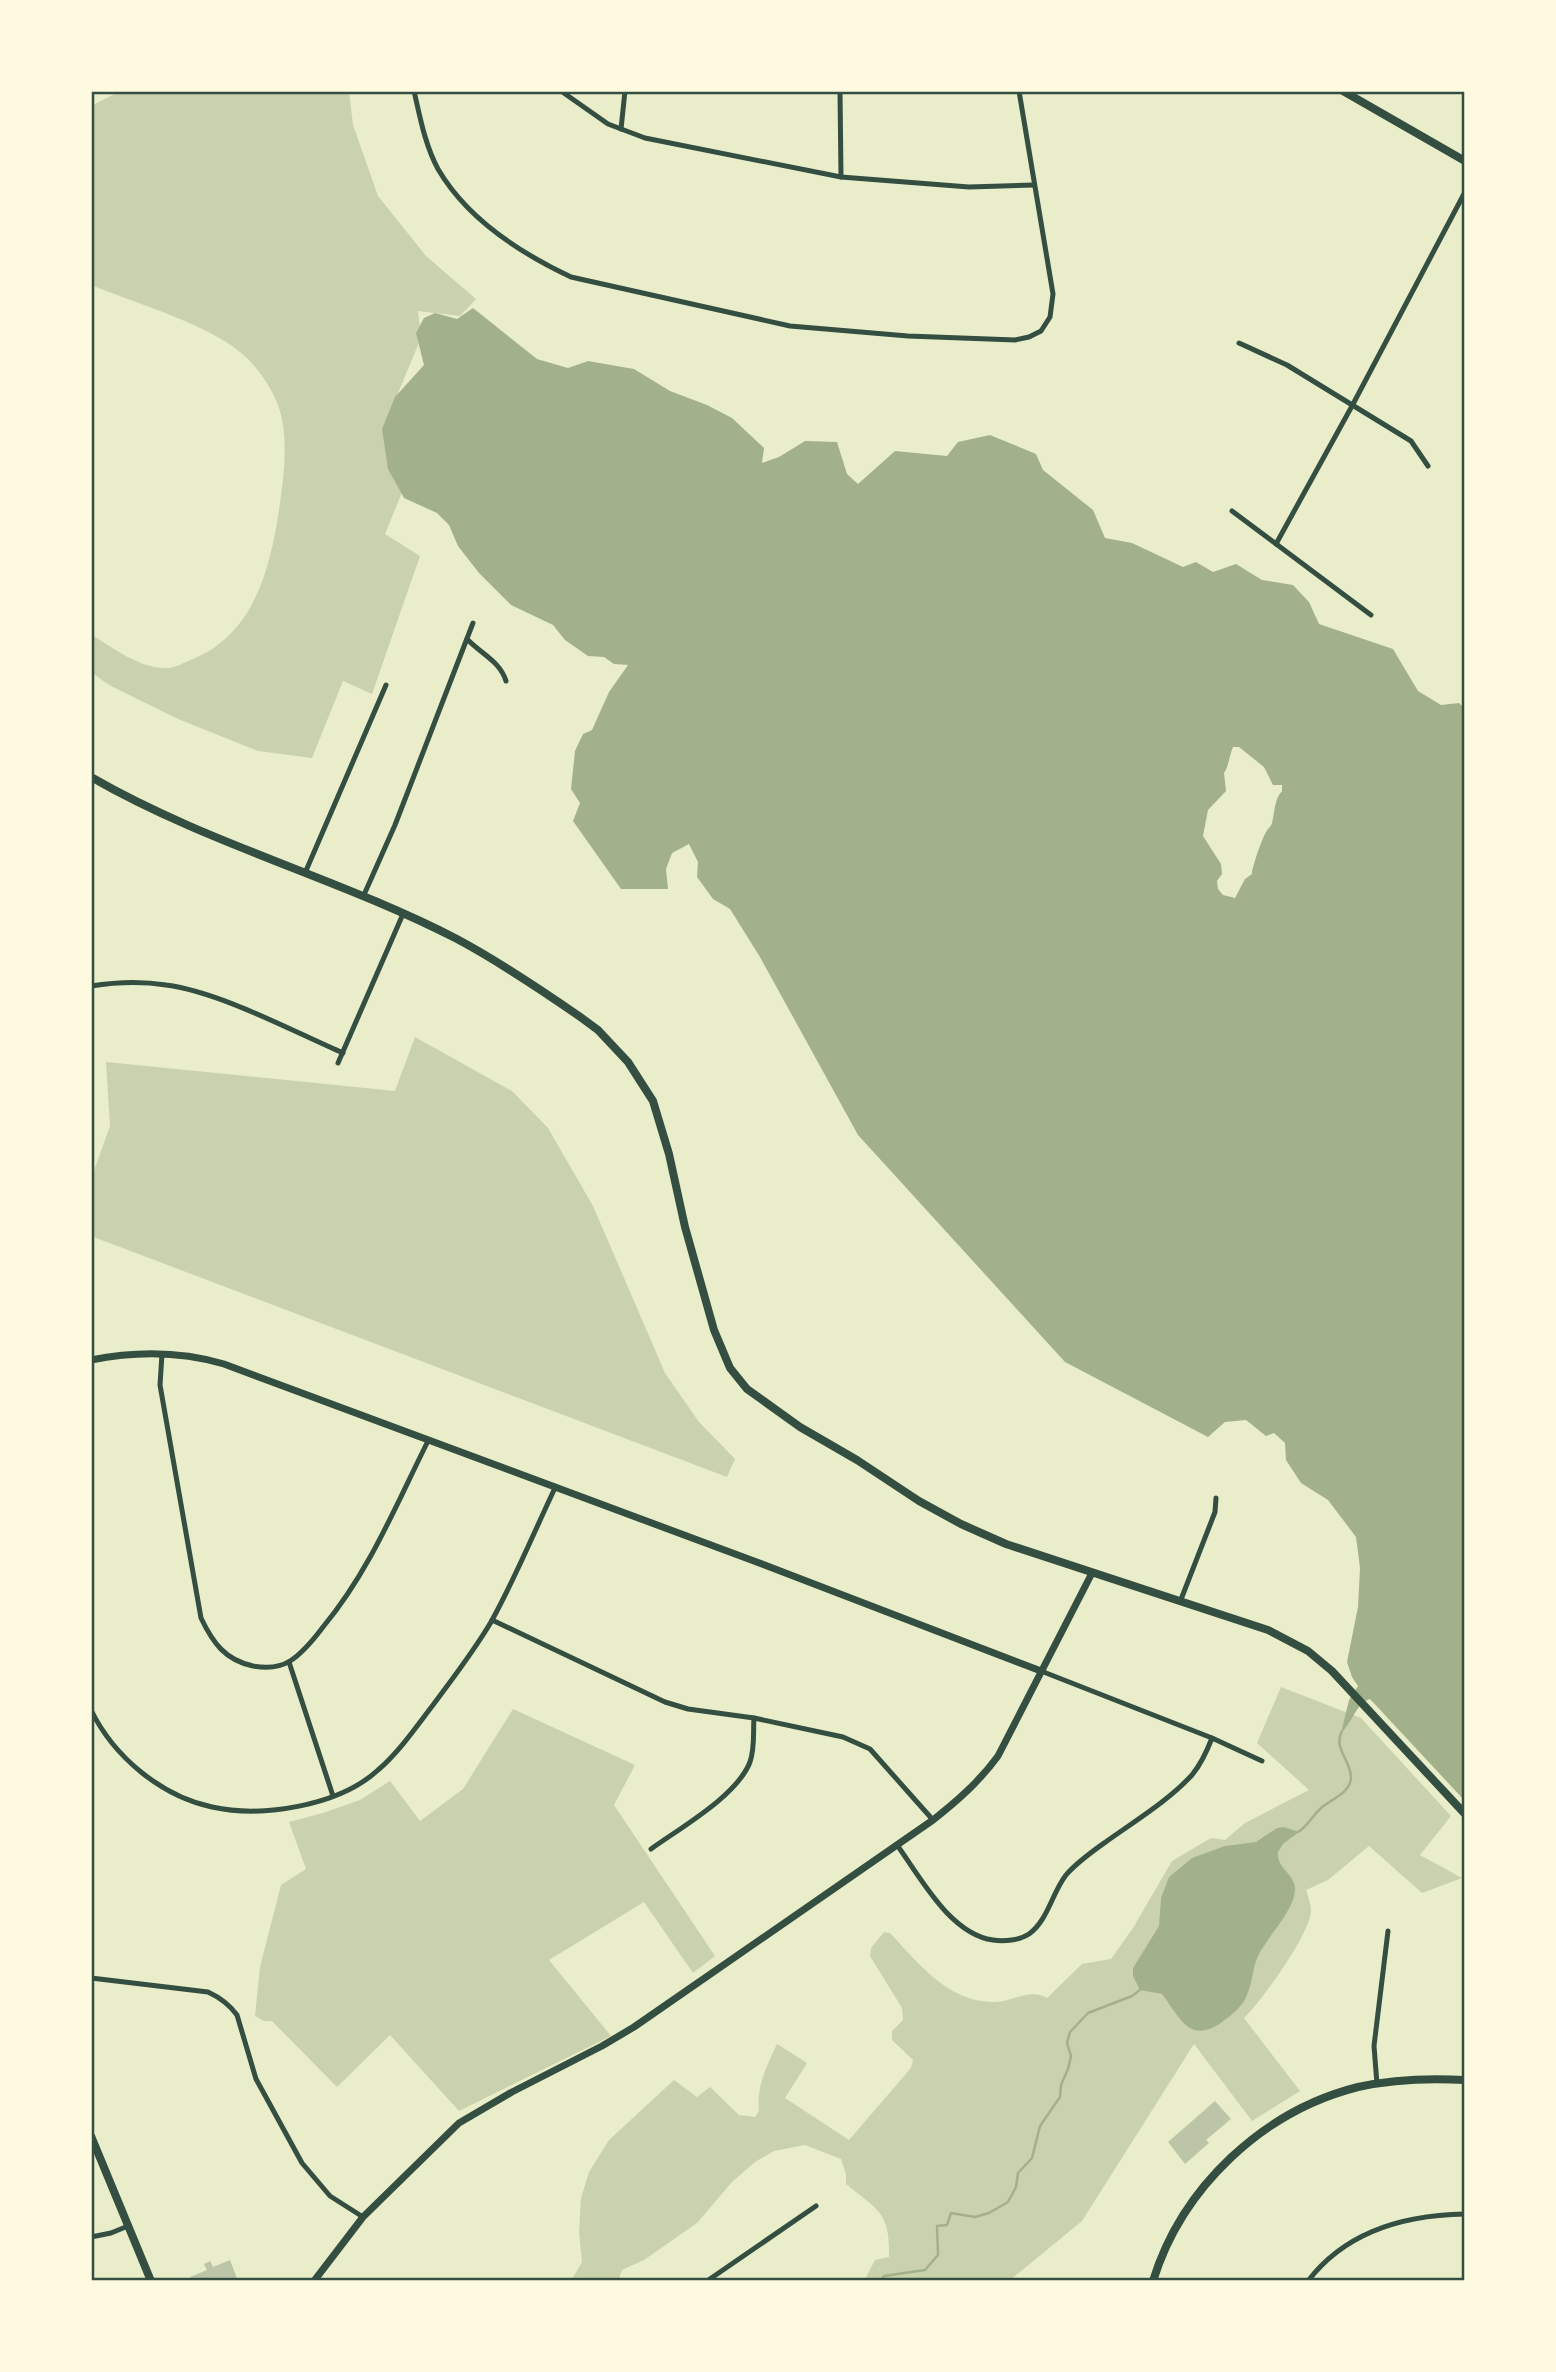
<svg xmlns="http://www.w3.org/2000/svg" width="1556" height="2372" font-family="Karla,sans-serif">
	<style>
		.green { fill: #cad2ad }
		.water { fill: #a3b18a; fill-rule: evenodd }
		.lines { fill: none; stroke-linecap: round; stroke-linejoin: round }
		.stream { stroke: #a3b18a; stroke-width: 2.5 }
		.building { fill: #bcc5a7 }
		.minor { stroke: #344e41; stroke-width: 5 }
		.tertiary { stroke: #344e41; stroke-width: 7 }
		.secondary { stroke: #344e41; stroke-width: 8 }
		.neatline { fill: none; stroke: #344e41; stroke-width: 2.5 }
	</style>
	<rect width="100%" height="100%" fill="#e9edc9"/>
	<!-- green -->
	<g class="green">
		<path d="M120,91H349L353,125L378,196L426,256L476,299L460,316L418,311L421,338L393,405L403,490L385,534L420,556L372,694L343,681L312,758L258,751L178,719L109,685L91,672V634C113,648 140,669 168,668C175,668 185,662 193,659C254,634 270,569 279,510C283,483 287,452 283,425C280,401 265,377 249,360C218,327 135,303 91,285V104L93,105Z"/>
		<polygon points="415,1037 512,1091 548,1128 593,1206 665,1373 699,1422 735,1459 727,1477 91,1236 91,1179 110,1126 106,1062 395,1091"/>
		<path d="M1281,1687L1361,1718L1451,1816L1420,1855L1462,1878L1422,1893L1369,1846L1328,1880L1306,1890C1308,1896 1311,1905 1311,1911C1310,1934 1261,2002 1244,2018L1300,2091L1252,2121L1194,2044L1082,2221L1009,2281H864L875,2260L889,2257C890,2212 879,2211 846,2184V2174L841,2159L805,2145L774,2151L755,2162L732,2182L697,2223L644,2260L622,2270L618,2281H571L582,2262L579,2232L581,2198L589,2172L609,2140L674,2080L697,2097L710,2087L739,2115L755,2117L759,2111C756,2086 767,2066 777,2044L807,2063L785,2098L849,2140L911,2068L913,2060L892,2040V2031L903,2020L902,2008L870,1956L871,1948L884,1932L890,1933C919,1964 949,2003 995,2002C1014,2001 1030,1988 1047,1998L1082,1964L1111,1959L1133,1928L1172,1861L1211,1838L1225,1840L1245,1823L1309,1790L1257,1743Z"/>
		<polygon points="513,1709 635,1765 614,1805 715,1956 693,1973 644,1902 549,1960 611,2036 459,2111 390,2035 337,2087 272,2021 264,2021 255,2016 260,1967 281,1885 306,1869 289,1822 323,1813 360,1800 390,1781 420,1821 463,1789"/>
	</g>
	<!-- water -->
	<g class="water">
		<path d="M473,308L537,359L568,368L588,361L634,369L670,391L707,405L732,418L764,448L762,463L779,457L805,441L837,442L847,474L858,484L895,451L947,456L958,442L990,435L1036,454L1043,470L1093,510L1105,538L1132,543L1183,567L1196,562L1213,572L1236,564L1262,580L1293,585L1309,602L1319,624L1393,649L1418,691L1441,705L1459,703L1465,709V1801L1370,1699C1356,1703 1353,1722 1341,1733L1349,1700L1358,1686L1352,1677L1347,1662L1358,1607L1360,1568L1356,1537L1328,1500L1301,1483L1286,1460L1285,1443L1274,1433L1266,1436L1246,1420L1225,1422L1208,1437L1065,1362L858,1135L760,957L730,909L713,899L697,877L698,862L689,844L672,853L666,869L668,889H621L573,821L580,803L571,789L575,751L583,734L592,730L609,692L628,665L614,664L604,657L588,656L565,640L553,625L511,605L479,573L458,546L449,525L437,513L404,498L388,469L382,429L395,397L424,365L416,333L424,318L435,313L457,319ZM1233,747H1239L1264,767L1273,785H1282V791C1274,800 1275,811 1272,823C1271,827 1268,828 1266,832C1263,836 1251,870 1252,874L1245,879L1235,898L1223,895L1218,889L1217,881L1222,874L1221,864L1203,836L1208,810L1226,791L1224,773C1229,766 1229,756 1233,747Z"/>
		<path d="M1284,1827L1299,1832L1283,1844L1278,1852C1276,1868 1295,1874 1295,1889C1295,1909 1268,1937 1259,1954C1252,1968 1253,1982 1247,1995C1243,2006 1232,2015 1222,2022C1190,2045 1180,2018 1162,1994L1140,1990L1133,1976V1968L1159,1926L1161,1898L1169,1877L1192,1858L1225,1846L1256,1842L1277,1828Z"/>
	</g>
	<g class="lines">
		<!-- stream -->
		<g class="stream">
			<path d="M1298,1832C1308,1826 1312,1816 1321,1808C1331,1799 1351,1793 1351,1777C1350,1759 1333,1748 1342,1731"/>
			<polyline points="881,2281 884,2276 925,2270 938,2255 937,2226 947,2225 951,2213 975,2217 989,2213 1008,2202 1016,2187 1018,2173 1032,2158 1040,2126 1060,2097 1061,2085 1068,2069 1071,2056 1067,2043 1070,2032 1088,2013 1132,1996 1141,1989"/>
		</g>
	</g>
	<!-- building -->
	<g class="building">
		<polygon points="1215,2101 1231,2119 1206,2140 1209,2143 1185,2164 1168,2142"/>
		<polygon points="230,2260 238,2281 192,2281 190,2277 207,2270 204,2264 210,2261 213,2267"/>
	</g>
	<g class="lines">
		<!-- minor -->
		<g class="minor">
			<path d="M414,91C420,117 425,145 438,169C467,219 520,253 571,277L790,326L908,336L1015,340L1029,337L1041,331L1050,317L1053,294L1019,91"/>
			<polyline points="561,91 608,124 645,138 841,177 969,187 1034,185"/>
			<polyline points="840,91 841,177"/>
			<polyline points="621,129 625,91"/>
			<polyline points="1239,343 1287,365 1411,441 1428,466"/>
			<polyline points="1232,511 1371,615"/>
			<polyline points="1276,544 1352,406 1465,192"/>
			<path d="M467,639C480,653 500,661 506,681"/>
			<polyline points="305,873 386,685"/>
			<polyline points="363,897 395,825 473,623"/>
			<path d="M91,986C116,982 141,981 166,985C220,992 292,1031 343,1053"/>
			<polyline points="338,1063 403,914"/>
			<path d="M162,1354L160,1385L201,1618C213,1643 225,1660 253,1666C265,1668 279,1668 290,1661C303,1653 314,1639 323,1627C369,1572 396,1505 428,1441"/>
			<polyline points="1180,1602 1215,1512 1216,1498"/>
			<polyline points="492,1620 665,1702 688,1709 754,1718 843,1737 870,1749 933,1820"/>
			<polyline points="289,1662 333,1796"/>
			<polyline points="1041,1671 1212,1738 1262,1761"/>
			<path d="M91,1710C114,1757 161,1796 212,1807C262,1818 339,1806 378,1770C399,1752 416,1727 433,1705C453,1678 474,1651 491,1622C515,1579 534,1532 555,1488"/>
			<path d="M897,1845C921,1878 950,1934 993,1940C1004,1942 1020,1940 1029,1934C1048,1920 1052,1893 1066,1875C1077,1862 1093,1851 1107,1841C1135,1821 1168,1801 1192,1775C1201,1764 1207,1751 1212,1738"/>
			<path d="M651,1849C680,1828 737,1796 750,1762C755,1748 753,1732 754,1718"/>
			<path d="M91,1978L208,1992C221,1998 229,2004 237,2015L256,2079L302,2163L330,2196L363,2217"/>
			<polyline points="1377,2084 1374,2046 1388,1931"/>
			<polyline points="91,2237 111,2233 128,2226"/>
			<polyline points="707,2281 816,2206"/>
			<path d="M1308,2281C1346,2231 1405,2215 1465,2214"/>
		</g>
		<!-- tertiary -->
		<g class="tertiary">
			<path d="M91,1360C136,1351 180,1351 224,1364L754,1561L1041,1671"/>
			<path d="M314,2281L363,2217L459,2123L512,2092L602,2046L634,2027L933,1820C957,1801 979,1782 998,1756L1092,1573"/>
		</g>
		<!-- secondary -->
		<g class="secondary">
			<polyline points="1343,91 1465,161"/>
			<path d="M91,777C207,844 339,878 457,939C500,962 540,989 579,1016L598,1030L628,1062L653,1101L669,1154L685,1227L714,1330L730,1368L747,1389L800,1427L857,1460L919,1501L961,1524L1006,1544L1268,1630L1308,1651L1332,1671L1465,1814"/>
			<polyline points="91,2136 151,2281"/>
			<path d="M1153,2281C1182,2187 1263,2111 1358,2087C1394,2079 1429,2078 1465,2080"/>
		</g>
	</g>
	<!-- border -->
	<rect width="1556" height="2372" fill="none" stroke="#fefae0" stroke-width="186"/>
	<rect x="93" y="93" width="1370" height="2186" class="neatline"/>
</svg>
